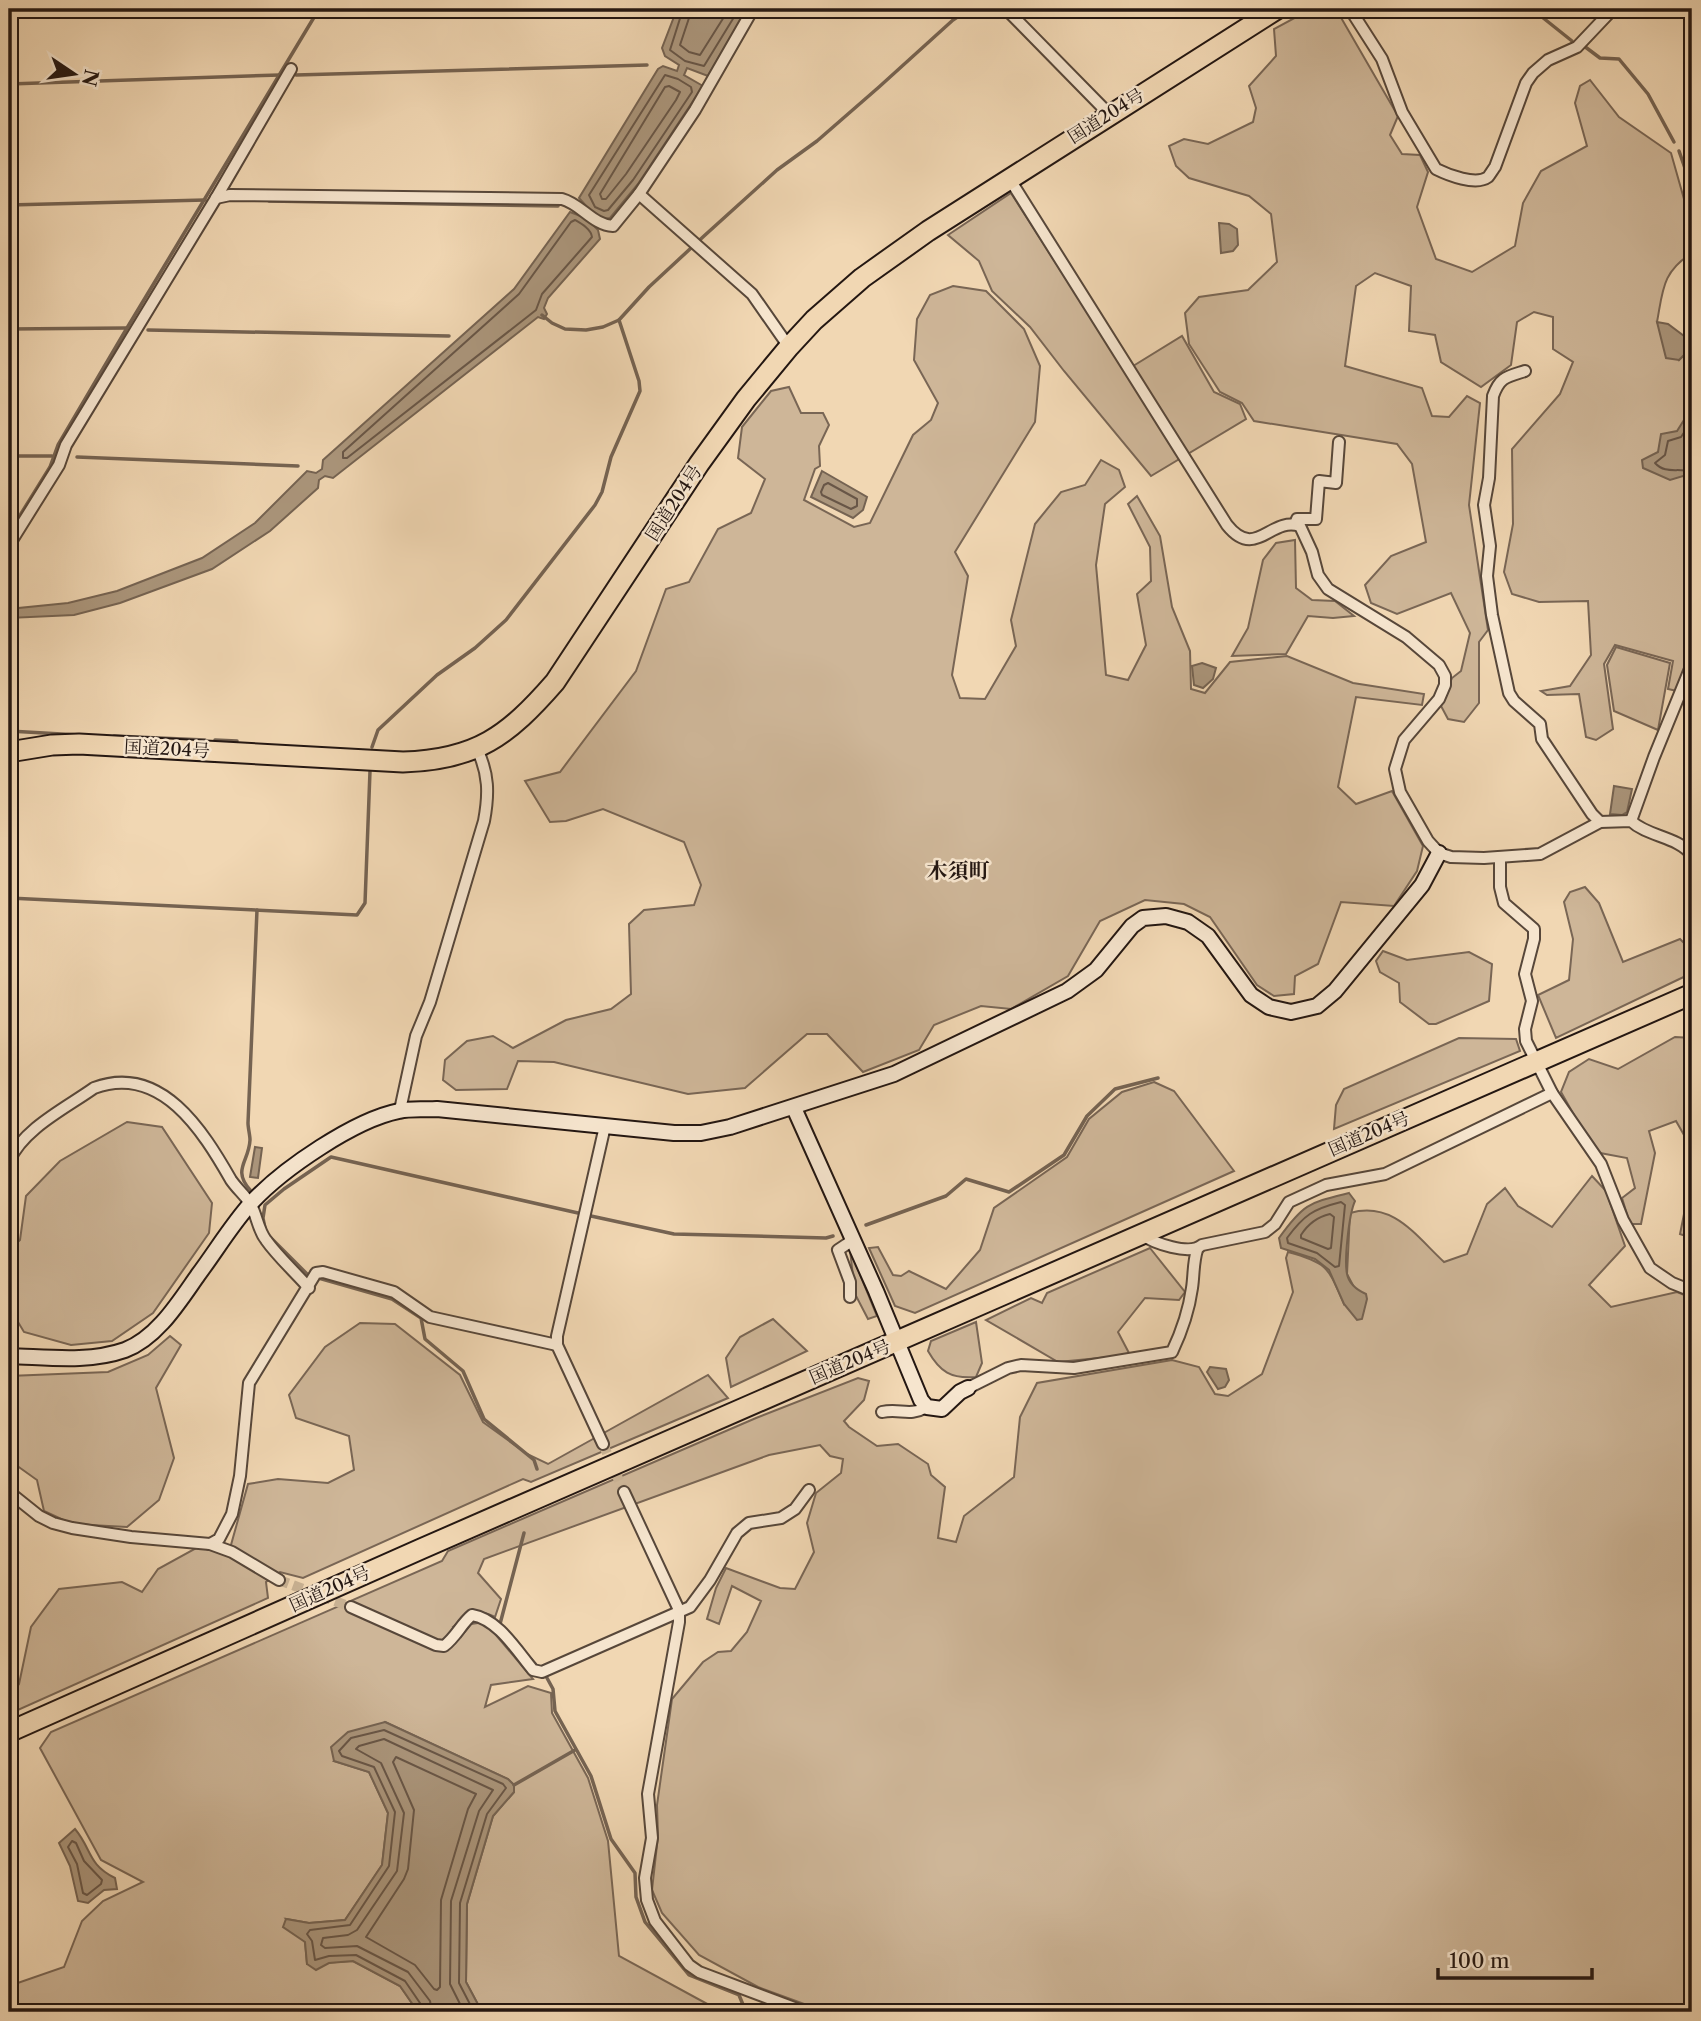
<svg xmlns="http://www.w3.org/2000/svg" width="1701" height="2021" font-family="'Libre Caslon Text','Noto Serif JP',serif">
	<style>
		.green { fill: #ceb698; stroke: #796655; stroke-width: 2 }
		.water { fill: #ab967c; stroke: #756352; stroke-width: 2 }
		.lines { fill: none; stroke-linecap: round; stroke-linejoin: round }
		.shore { stroke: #685647; stroke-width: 2 }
		.stream { stroke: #756352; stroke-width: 3.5 }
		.street-tunnel { stroke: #c8b193; stroke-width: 10; stroke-dasharray: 10 5; stroke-linecap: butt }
		.street-casing { stroke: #57473a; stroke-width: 14 }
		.secondary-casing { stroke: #241712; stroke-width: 18 }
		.highway-casing { stroke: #241712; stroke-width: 23 }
		.street { stroke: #f6e5ce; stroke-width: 10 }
		.secondary { stroke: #f6e5ce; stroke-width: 14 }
		.highway { stroke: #f1d7b3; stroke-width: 19 }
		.labels { text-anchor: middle; stroke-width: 5; stroke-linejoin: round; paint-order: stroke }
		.street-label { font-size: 18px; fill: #241712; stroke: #f6e5ce }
		.quarter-label { font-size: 21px; font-weight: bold; fill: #241712; stroke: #f6e5ce }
	</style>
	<rect width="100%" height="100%" fill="#f1d7b3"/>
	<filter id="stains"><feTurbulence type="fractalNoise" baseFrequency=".00286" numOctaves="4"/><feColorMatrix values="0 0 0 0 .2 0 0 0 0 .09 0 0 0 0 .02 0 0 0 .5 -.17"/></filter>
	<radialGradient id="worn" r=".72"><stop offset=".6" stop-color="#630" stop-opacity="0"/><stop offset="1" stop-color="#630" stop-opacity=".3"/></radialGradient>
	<!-- green -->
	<g class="green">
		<path d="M1311,9H1336L1398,116L1390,135L1402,154L1420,155L1428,172L1417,207L1436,259L1472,272L1515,246L1523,203L1541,171L1587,146L1575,103L1580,86L1590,80L1619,117L1671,153L1684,199L1692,208V253C1662,272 1663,290 1657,322L1679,360L1692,347V420H1684L1683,476L1692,479V653L1677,691L1668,689L1673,661L1615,645L1604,664L1613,729L1596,740L1586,737L1579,694L1547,695L1541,691L1570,686L1591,655L1588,601L1539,602L1512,594L1504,572L1513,524L1512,449L1560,394L1573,362L1553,349V317L1534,312L1517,322L1511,365L1481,387L1441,362L1435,335L1409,331L1411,286L1375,273L1356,286L1345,366L1422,388L1432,416L1449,417L1467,396L1480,403L1469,505L1488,630L1479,642V703L1464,722L1448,719L1441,706L1452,678L1461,671L1470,633L1451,593L1397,614L1371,603L1365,585L1391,556L1426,542L1412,464L1397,444L1254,421L1242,403L1220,392L1189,344L1185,313L1199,297L1248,290L1277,262L1271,214L1249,196L1189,178L1176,166L1169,146L1184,139L1208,144L1253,122L1256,108L1249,86L1276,56L1274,29Z"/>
		<polygon points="1011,193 1125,371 1182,336 1214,392 1240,404 1246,419 1151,476 1064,371 1030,327 992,291 979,261 948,235"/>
		<polygon points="953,286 986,291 1024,329 1040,366 1035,422 955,552 968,576 952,675 960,698 985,699 1016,646 1011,620 1035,524 1061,492 1085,485 1101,460 1119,470 1125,487 1105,504 1096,565 1106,675 1128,680 1146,645 1137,594 1151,581 1150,547 1128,504 1137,496 1160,536 1172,607 1190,651 1191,689 1205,693 1230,662 1287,656 1353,683 1424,694 1422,705 1356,697 1338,787 1356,804 1392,791 1423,846 1417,871 1394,906 1341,902 1318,964 1295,976 1294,994 1274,996 1257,985 1210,917 1184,904 1145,900 1100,921 1068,976 1011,1009 981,1006 934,1025 919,1050 863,1072 827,1034 807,1034 745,1088 688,1094 554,1062 518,1061 507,1089 456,1090 443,1080 445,1060 467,1041 493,1036 513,1048 566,1020 611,1009 631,994 629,924 644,910 694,905 701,885 684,842 603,809 566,821 550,822 525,781 560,772 636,671 666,589 689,582 718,529 751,513 765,479 738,458 742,427 771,391 789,387 801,413 823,413 829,425 819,446 820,466 815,469 804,500 854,527 870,523 913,435 931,420 938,403 914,360 917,319 930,295"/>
		<polygon points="1295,540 1296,588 1312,600 1335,601 1354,616 1333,618 1308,616 1286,654 1232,656 1248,628 1263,560 1276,543"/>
		<polygon points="1616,647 1670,663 1658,730 1614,711 1607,665"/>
		<polygon points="1585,887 1599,903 1623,962 1680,939 1692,951 1692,973 1556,1038 1538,995 1569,980 1573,939 1564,902 1570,892"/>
		<polygon points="1383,951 1407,960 1469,952 1492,964 1489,1001 1436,1024 1429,1024 1400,1002 1399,983 1380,972 1376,961"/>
		<polygon points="1675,1037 1692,1038 1692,1149 1676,1121 1649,1131 1655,1153 1641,1224 1630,1224 1622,1198 1635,1188 1627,1158 1595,1152 1561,1092 1569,1072 1589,1059 1618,1069"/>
		<polygon points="1459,1038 1516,1039 1520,1051 1334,1129 1336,1105 1344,1089"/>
		<polygon points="1154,1082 1174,1091 1234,1171 915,1313 895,1306 869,1248 878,1247 893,1275 901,1276 909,1271 946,1289 980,1250 994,1208 1067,1157 1089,1119 1122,1092"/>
		<polygon points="127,1122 162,1127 212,1203 209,1233 153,1313 112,1341 71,1345 24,1332 12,1312 15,1272 9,1264 9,1250 20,1240 26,1196 60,1161"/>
		<polygon points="1692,1174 1692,1238 1680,1234"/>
		<path d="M1592,1176L1606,1191L1625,1246L1589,1285L1611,1307L1677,1292L1692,1298V2012H826L758,1987L699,1955L662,1913L652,1890L658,1836L657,1805L672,1699L703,1662L718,1652L731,1651L747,1632L761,1601L732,1586L719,1624L707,1619L716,1588L726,1568L780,1588L795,1589L814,1552L807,1523L816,1493L841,1473L843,1459L830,1456L820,1445L769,1455L484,1559L478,1573L501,1599L495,1617C475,1607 468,1614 453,1627L461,1637L471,1624L485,1622L533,1679L491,1685L485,1707L528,1686L551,1693L552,1713L588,1778L608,1841L619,1956L722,2012H482L466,1982L467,1904L493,1816L514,1792V1785L508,1779L385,1722L334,1761L369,1772L388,1813L382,1865L345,1920L309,1923L286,1919L305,1942L307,1964L353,1961L400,1986L418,2012H9V1986L64,1967L82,1921L103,1901L143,1882L101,1860L40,1748L51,1732L442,1561L448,1551L756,1418L858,1378L869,1381L864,1400L844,1421L849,1427L877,1446L898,1444L928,1464L931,1475L945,1487L938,1538L956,1542L964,1516L1014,1477L1020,1417L1037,1383L1172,1360L1199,1367L1215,1394L1228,1396L1262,1374L1293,1292L1286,1258L1288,1252C1329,1263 1328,1268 1344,1304L1355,1289L1347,1274L1350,1213C1393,1201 1415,1235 1444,1262L1467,1254L1487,1204L1505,1188L1518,1206L1552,1227Z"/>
		<polygon points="1150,1248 1185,1292 1179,1300 1145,1298 1118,1332 1130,1355 1058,1362 986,1320 1031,1298 1042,1303 1047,1293"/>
		<polygon points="850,1250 877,1316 868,1319 855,1294"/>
		<polygon points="773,1319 807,1351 731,1387 726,1358 740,1337"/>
		<path d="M976,1322L982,1363L976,1377C951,1379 940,1372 928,1351L931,1341Z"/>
		<polygon points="360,1323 395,1324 460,1375 483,1422 527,1454 548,1464 708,1375 728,1398 531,1482 523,1479 303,1578 280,1572 266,1582 268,1598 9,1714 9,1698 19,1684 31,1627 59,1589 122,1582 142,1592 158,1569 198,1547 229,1552 248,1484 278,1479 328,1483 354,1470 349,1436 296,1418 289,1395 325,1347"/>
		<polygon points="170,1336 181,1345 156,1388 174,1458 159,1500 127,1527 72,1524 44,1511 37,1480 9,1460 9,1376 108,1372 148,1355"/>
	</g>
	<!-- water -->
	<g class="water">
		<polygon points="677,9 747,9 708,76 687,68 684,75 703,86 638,184 610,218 589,221 598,230 600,239 548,298 544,308 547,314 544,319 538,317 333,478 325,476 319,480 318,488 270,531 212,569 120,603 74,615 9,618 9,609 68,603 117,591 202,558 255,523 307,471 316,473 322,469 323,460 514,289 570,212 583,217 589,209 579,198 658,69 663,66 677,71 679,65 665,56 662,48"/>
		<polygon points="1219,223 1229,224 1237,229 1238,245 1233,251 1221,253"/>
		<polygon points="1657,322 1668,324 1692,342 1692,347 1679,360 1666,358"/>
		<polygon points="1684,420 1692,420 1692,479 1683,476 1670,480 1643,468 1642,460 1658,452 1661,434 1677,431"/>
		<polygon points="822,471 867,497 863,510 853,518 811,497"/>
		<polygon points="1202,663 1216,668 1213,679 1203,688 1194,685 1192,666"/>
		<polygon points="1614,786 1632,789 1627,812 1622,815 1610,814"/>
		<polygon points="255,1147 262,1148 258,1178 250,1177"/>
		<path d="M1349,1193L1355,1201C1349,1214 1344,1260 1347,1274C1349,1284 1357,1290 1366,1294L1367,1299L1362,1319L1357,1320L1344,1304L1329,1270L1315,1259L1281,1248L1279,1238C1304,1203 1309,1203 1349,1193Z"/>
		<polygon points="1210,1367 1226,1369 1229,1380 1225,1387 1218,1389 1207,1372"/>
		<polygon points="385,1722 508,1779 514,1785 514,1792 493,1816 467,1904 466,1982 482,2012 418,2012 400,1986 353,1961 329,1963 316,1970 307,1964 305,1942 283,1927 286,1919 309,1923 345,1920 382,1865 388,1813 369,1772 334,1761 331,1747 348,1732"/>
		<path d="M75,1829C92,1849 87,1864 115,1878L117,1889L104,1890L88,1903L78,1901L70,1866L59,1843Z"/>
	</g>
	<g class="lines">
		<!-- shore -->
		<g class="shore">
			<polyline points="683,9 670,50 685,61 704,66 739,9"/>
			<polyline points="692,9 680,45 689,52 700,55 729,9"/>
			<polygon points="665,75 678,79 691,87 692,92 633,180 608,210 604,211 595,207 589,195"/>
			<polygon points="669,86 680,92 676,100 626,174 606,199 602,199 600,194 665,87"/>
			<path d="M575,220C582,224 591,229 592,237L542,294L536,310L347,458H343V452L519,294L571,222Z"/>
			<path d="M1692,427L1687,428L1681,437L1668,441L1665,455L1655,463C1666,475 1678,467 1692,472"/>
			<polygon points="828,483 857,499 857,506 851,509 822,495 821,492 824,485"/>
			<path d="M1341,1202L1345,1205L1339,1266L1335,1267L1317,1253L1288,1243L1287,1238C1304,1215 1313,1209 1341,1202Z"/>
			<path d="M1330,1214L1334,1217L1331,1248L1328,1249L1301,1238V1235C1308,1224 1317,1217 1330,1214Z"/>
			<polygon points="396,1757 476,1794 468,1809 441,1900 440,1987 437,1990 434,1989 415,1965 366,1937 404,1879 408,1869 414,1810 393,1762"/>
			<polygon points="72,1841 76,1843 84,1861 102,1880 101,1884 87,1895 83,1893 77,1864 68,1847"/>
			<polyline points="423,2012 422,2006 405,1981 356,1955 329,1956 315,1960 312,1941 307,1934 310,1930 350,1925 389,1866 395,1812 374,1767 342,1756 339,1751 351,1738 384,1730 503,1784 506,1788 487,1814 460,1903 459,1983 474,2012"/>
			<polyline points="432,2012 430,2001 408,1972 357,1946 325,1948 321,1945 323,1938 348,1935 357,1930 397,1871 404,1813 381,1763 356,1749 359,1746 384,1739 493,1790 479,1811 451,1901 450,1984 464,2012"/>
		</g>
		<!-- stream -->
		<g class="stream">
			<polyline points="1532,9 1572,41"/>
			<polyline points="1584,46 1600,58 1619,59 1648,94 1674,142"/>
			<polyline points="296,75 647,65"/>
			<polyline points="9,84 280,75"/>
			<polyline points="1679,151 1687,174 1686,195 1692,202"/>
			<polyline points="269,201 558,206"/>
			<polyline points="9,205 205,200"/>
			<polyline points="542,315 552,323 565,329 586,330 603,327 619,320 649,287 704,236 777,170 817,141 879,87 953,20 969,9"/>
			<polyline points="9,329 126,328"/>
			<polyline points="148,330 449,336"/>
			<polyline points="9,456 52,456"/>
			<polyline points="77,457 298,466"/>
			<polyline points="9,533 50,467 58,445 127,328 319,9"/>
			<polyline points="9,731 79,735"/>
			<polyline points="114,736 205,740"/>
			<polyline points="215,740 237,741"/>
			<polyline points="372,747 378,730 437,675 475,648 506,620 595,505 602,492 611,457 640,391 639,381 619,320"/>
			<polyline points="9,898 357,915 365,903 370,771"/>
			<path d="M250,1190C232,1169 249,1162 250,1140C250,1135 248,1128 248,1123L257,910"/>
			<polyline points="591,1216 674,1234 826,1238 833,1236"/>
			<polyline points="866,1225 946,1196 966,1179 1009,1192 1064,1155 1087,1116 1115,1089 1158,1078"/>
			<polyline points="537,1469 534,1460 484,1419 463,1371 425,1339 421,1318 392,1299 308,1275 266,1233 263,1218 265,1205 284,1189 331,1157 578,1213"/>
			<polyline points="500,1624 524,1533"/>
			<polyline points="528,1656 536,1665"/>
			<polyline points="547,1678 553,1689 555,1711 591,1776 611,1839 635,1873 636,1897 645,1922 689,1975 739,1995 746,2012"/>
			<polyline points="514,1785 575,1750"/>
		</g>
		<!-- street-tunnel -->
		<g class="street-tunnel">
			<polyline points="603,1444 624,1492"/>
			<polyline points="279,1580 351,1607"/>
		</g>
		<defs>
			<g id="street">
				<polyline points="1006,9 1109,114"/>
				<path d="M1350,9L1382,59L1402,112L1436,169C1448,175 1476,186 1488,177C1489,176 1494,168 1495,167L1526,83L1533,73L1548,60L1577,47L1613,9"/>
				<path d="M1009,178L1227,525C1256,561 1270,516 1300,526L1312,552L1318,575L1328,589L1406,637L1439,665L1445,676V685L1439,699L1404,740L1395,769L1400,792L1428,841L1439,853L1451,857L1484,858L1540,854L1600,822L1631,821C1648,837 1677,836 1692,855"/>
				<polyline points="639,194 695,110 753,9"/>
				<path d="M216,198L230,195L562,199C581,204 593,225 613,226L639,194L752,294L789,347"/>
				<path d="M1525,371C1506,377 1500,377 1493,396L1489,478L1484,505L1490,546L1487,576L1492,615L1509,693L1514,701L1540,724L1542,739L1592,814L1600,822"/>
				<polyline points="1295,524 1297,519 1316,519 1319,481 1336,483 1339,442"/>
				<polyline points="9,545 59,465 66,445 216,198 291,69"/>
				<polyline points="1631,821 1654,757 1692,664"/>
				<polyline points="1500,858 1500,887 1504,903 1534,929 1534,939 1525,974 1532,1001 1525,1029 1526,1041 1552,1093 1601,1164 1623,1220 1650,1268 1672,1283 1692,1291"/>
				<path d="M400,1110L416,1036L430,1002L484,821C489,794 489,774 477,749"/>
				<path d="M9,1161C24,1128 66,1108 94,1088C161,1063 203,1131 231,1180C237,1189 246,1196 251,1205C257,1216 258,1230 266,1240C278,1257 295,1272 309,1288"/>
				<path d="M1141,1234C1153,1243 1190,1256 1202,1245L1265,1232L1275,1224L1289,1202L1326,1185L1385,1174L1552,1093"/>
				<polyline points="850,1297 850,1282 838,1250 853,1240"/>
				<path d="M968,1388L1008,1368L1021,1365L1074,1368L1172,1352C1181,1333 1189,1310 1192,1288C1194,1275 1193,1263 1197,1250"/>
				<path d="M882,1412C900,1408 909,1417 927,1407"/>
				<polyline points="603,1444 557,1345 557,1336 605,1126"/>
				<polyline points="9,1492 39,1516 53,1523 72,1528 131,1537 210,1544 232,1552 279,1580"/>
				<polyline points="624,1492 679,1610 679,1622 648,1794 652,1838 645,1878 647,1900 655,1921 689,1965 699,1972 805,2012"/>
				<polyline points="210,1544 219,1539 232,1514 240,1476 249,1383 316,1273 323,1272 394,1292 430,1317 557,1345"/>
				<path d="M351,1607L436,1645L444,1646C456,1637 461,1624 472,1615C498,1619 517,1651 533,1670L542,1672L690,1607L710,1580L737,1533L749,1523L781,1518L795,1509L809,1490"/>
			</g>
			<g id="secondary">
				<polyline points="794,1108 876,1291 921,1400 927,1407 942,1409 960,1392 968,1388"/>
				<path d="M9,1356C47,1357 88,1363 125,1350C157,1338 179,1302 198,1275C216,1251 232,1224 252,1202C283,1169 354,1120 399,1111C411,1108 425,1110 437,1109L674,1133H701L730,1127L894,1074L1067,991L1096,970L1132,926L1143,918L1166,916L1188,922L1208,936L1251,995L1269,1007L1291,1012L1317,1006L1335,991L1422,885L1439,853"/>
			</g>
			<g id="highway">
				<path d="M9,752L52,745L79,744L403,762C476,760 508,736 555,682L699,464L746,399L789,347L814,320L862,278L928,231L1277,9"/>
				<polyline points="9,1732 421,1549 1692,994"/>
			</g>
		</defs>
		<!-- street casing -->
		<use href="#street" class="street-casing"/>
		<!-- secondary casing -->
		<use href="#secondary" class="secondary-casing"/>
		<!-- highway casing -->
		<use href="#highway" class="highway-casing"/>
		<!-- street -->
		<use href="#street" class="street"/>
		<!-- secondary -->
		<use href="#secondary" class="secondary"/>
		<!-- highway -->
		<use href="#highway" class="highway"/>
	</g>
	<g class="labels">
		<!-- street labels -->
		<g class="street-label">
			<text transform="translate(1106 116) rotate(-32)" y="6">国道204号</text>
			<text transform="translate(674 503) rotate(-57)" y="6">国道204号</text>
			<text transform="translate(167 749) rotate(3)" y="6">国道204号</text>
			<text transform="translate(1369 1134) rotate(-23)" y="6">国道204号</text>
			<text transform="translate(850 1362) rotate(-23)" y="6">国道204号</text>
			<text transform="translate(330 1589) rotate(-24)" y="6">国道204号</text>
		</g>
		<!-- quarter labels -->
		<g class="quarter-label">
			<text x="958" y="878">木須町</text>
		</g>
	</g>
	<!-- margin -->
	<rect width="1701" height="2021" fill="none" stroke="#f1d7b3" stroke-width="35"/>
	<rect x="10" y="10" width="1680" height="2000" fill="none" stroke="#241712" stroke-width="3.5"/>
	<rect x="18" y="18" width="1666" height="1986" fill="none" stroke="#241712" stroke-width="2"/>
	<!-- north arrow -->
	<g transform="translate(74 74) rotate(103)" stroke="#f6e5ce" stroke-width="5" paint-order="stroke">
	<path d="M0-5L12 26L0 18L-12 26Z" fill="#241712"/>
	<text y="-10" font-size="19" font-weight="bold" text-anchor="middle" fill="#241712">N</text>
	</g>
	<!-- scale -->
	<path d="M1438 1968v10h154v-10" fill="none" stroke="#241712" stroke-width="3.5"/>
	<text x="1449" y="1968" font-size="21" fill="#241712" stroke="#f6e5ce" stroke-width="5" paint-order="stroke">100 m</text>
	<rect width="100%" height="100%" filter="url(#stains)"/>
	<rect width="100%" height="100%" fill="url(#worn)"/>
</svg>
